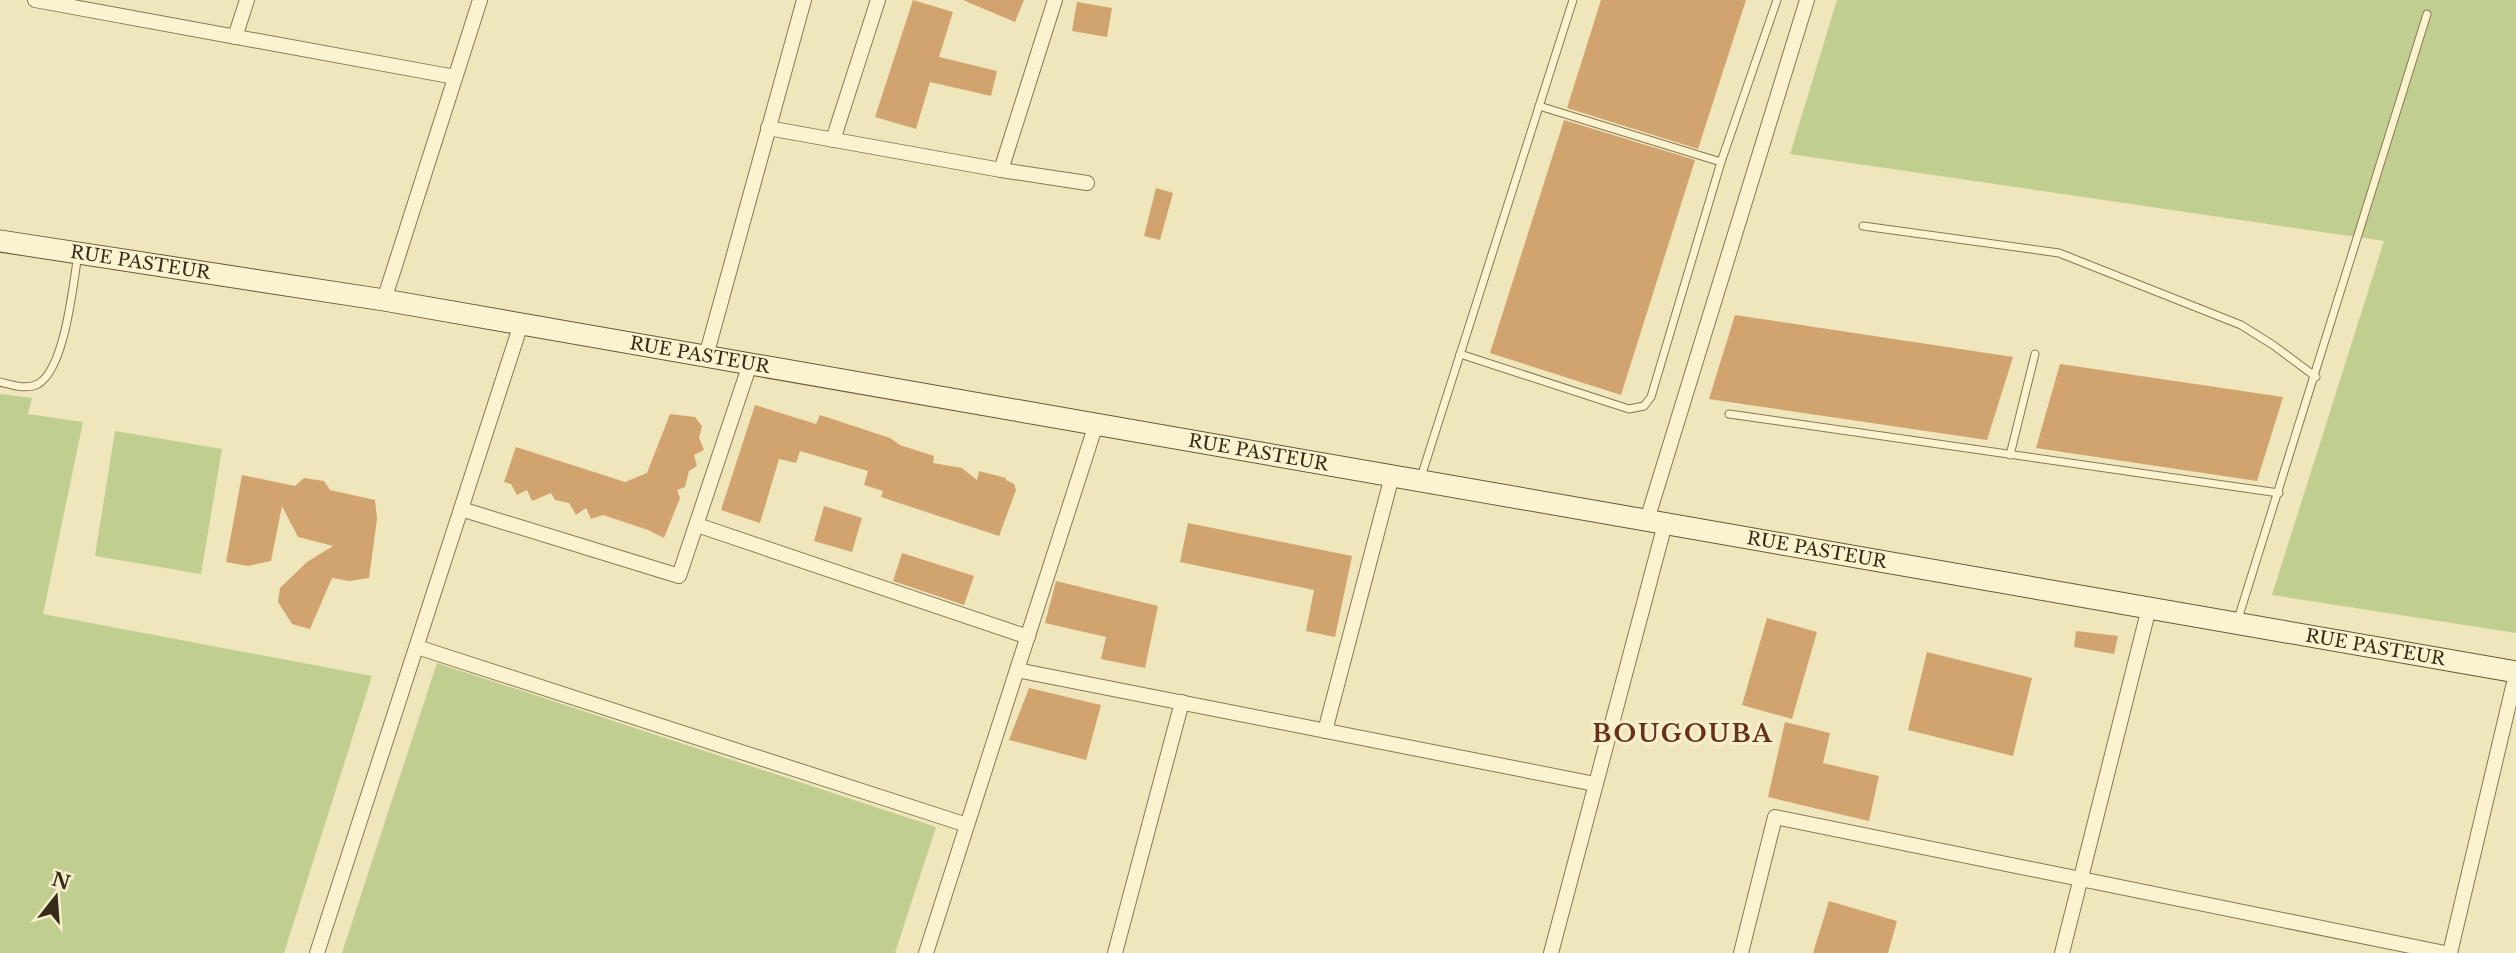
<svg xmlns="http://www.w3.org/2000/svg" width="2516" height="953" font-family="'Libre Baskerville',serif">
	<style>
		.green { fill: #c0ce90 }
		.building { fill: #d1a36f }
		.lines { fill: none; stroke-linecap: round; stroke-linejoin: round }
		.service-casing { stroke: #887655; stroke-width: 9 }
		.minor-casing { stroke: #887655; stroke-width: 16 }
		.secondary-casing { stroke: #6a5738; stroke-width: 23 }
		.service { stroke: #fbf3cf; stroke-width: 7 }
		.minor { stroke: #fbf3cf; stroke-width: 14 }
		.secondary { stroke: #fbf3cf; stroke-width: 21 }
		.labels { text-anchor: middle; stroke-width: 6; stroke-linejoin: round; paint-order: stroke }
		.street-label { font-size: 18px; fill: #372b1a; stroke: #f7efcc }
		.district-label { font-size: 24px; font-weight: bold; letter-spacing: 2px; fill: #663117; stroke: #f7efcc }
	</style>
	<rect width="100%" height="100%" fill="#f0e6bc"/>
	<!-- green -->
	<g class="green">
		<polygon points="1837,0 2516,0 2516,633 2272,595 2384,241 1790,154"/>
		<polygon points="0,394 32,398 28,414 83,422 43,614 372,676 284,953 0,953"/>
		<polygon points="115,431 222,449 201,574 95,556"/>
		<polygon points="437,663 936,827 895,953 342,953"/>
	</g>
	<!-- building -->
	<g class="building">
		<polygon points="913,0 953,12 939,57 997,71 991,96 930,82 916,129 875,117"/>
		<polygon points="963,0 1024,0 1015,22"/>
		<polygon points="1601,0 1746,0 1698,149 1567,108"/>
		<polygon points="1077,2 1112,8 1107,37 1072,31"/>
		<polygon points="1564,120 1695,160 1621,395 1490,353"/>
		<polygon points="1156,188 1173,193 1160,240 1144,236"/>
		<polygon points="1735,315 2013,357 1987,440 1709,399"/>
		<polygon points="2060,364 2283,397 2257,481 2036,448"/>
		<polygon points="755,405 816,424 820,415 890,438 900,445 934,456 933,463 962,468 977,480 979,471 1006,478 1006,480 1014,484 1016,490 999,536 881,497 883,491 864,485 868,471 800,451 796,463 779,459 760,523 721,510"/>
		<polygon points="670,414 695,417 702,426 699,438 704,450 694,455 697,466 689,471 685,487 677,490 680,498 664,538 648,530 603,515 591,519 586,508 576,515 569,503 555,500 551,493 532,501 527,490 517,495 511,484 504,482 516,447 625,482 647,473"/>
		<polygon points="242,475 295,486 304,478 324,481 330,490 375,500 377,519 369,578 349,581 332,578 310,629 292,624 278,602 280,588 307,562 333,546 298,537 282,506 271,561 248,566 226,562"/>
		<polygon points="824,506 862,518 852,552 814,541"/>
		<polygon points="1188,523 1352,556 1335,637 1306,631 1314,590 1180,562"/>
		<polygon points="902,553 974,576 964,605 893,581"/>
		<polygon points="1056,581 1158,606 1145,668 1101,659 1106,637 1045,623"/>
		<polygon points="1767,618 1817,632 1792,719 1742,705"/>
		<polygon points="2076,631 2118,636 2114,654 2074,647"/>
		<polygon points="1927,652 2032,678 2013,756 1908,730"/>
		<polygon points="1029,688 1101,705 1086,760 1009,740"/>
		<polygon points="1785,722 1830,733 1823,763 1879,776 1869,821 1768,797"/>
		<polygon points="1829,901 1897,921 1888,953 1813,953"/>
	</g>
	<g class="lines">
		<defs>
			<g id="service">
				<polyline points="1539,106 1721,162"/>
				<polyline points="1863,226 2059,253 2241,325 2273,345 2316,377"/>
				<polyline points="1460,354 1629,409 1644,406 1651,397 1721,162 1777,0"/>
				<path d="M0,382C12,385 26,390 38,384C65,369 73,285 78,254"/>
				<polyline points="1729,414 2279,493"/>
				<polyline points="2010,455 2035,354"/>
				<polyline points="1421,477 1573,0"/>
				<polyline points="2238,619 2427,14"/>
			</g>
			<g id="minor">
				<polyline points="35,0 455,77"/>
				<polyline points="235,37 247,0"/>
				<polyline points="768,128 1001,170 1087,183"/>
				<polyline points="833,140 878,0"/>
				<polyline points="1001,170 1055,0"/>
				<polyline points="384,300 480,0"/>
				<polyline points="706,356 804,0"/>
				<polyline points="461,509 679,576 750,364"/>
				<polyline points="1647,520 1807,0"/>
				<polyline points="697,525 1028,637"/>
				<polyline points="417,647 967,825"/>
				<polyline points="1017,670 1595,784"/>
				<polyline points="1325,731 1392,476"/>
				<polyline points="317,953 521,324"/>
				<polyline points="926,953 1096,424"/>
				<polyline points="1115,953 1182,702"/>
				<polyline points="1551,953 1665,524"/>
				<polyline points="1741,953 1775,817 2445,953"/>
				<polyline points="2062,953 2149,608"/>
				<polyline points="2450,953 2516,674"/>
			</g>
			<g id="secondary">
				<path id="s1" d="M0,241L384,300L2516,672"/>
			</g>
		</defs>
		<!-- service casing -->
		<use href="#service" class="service-casing"/>
		<!-- minor casing -->
		<use href="#minor" class="minor-casing"/>
		<!-- secondary casing -->
		<use href="#secondary" class="secondary-casing"/>
		<!-- service -->
		<use href="#service" class="service"/>
		<!-- minor -->
		<use href="#minor" class="minor"/>
		<!-- secondary -->
		<use href="#secondary" class="secondary"/>
	</g>
	<g class="labels">
		<!-- street labels -->
		<g class="street-label">
			<text dy="6" stroke="none"><textPath href="#s1" startOffset="142">RUE PASTEUR</textPath></text>
			<text dy="6" stroke="none"><textPath href="#s1" startOffset="709">RUE PASTEUR</textPath></text>
			<text dy="6" stroke="none"><textPath href="#s1" startOffset="1276">RUE PASTEUR</textPath></text>
			<text dy="6" stroke="none"><textPath href="#s1" startOffset="1843">RUE PASTEUR</textPath></text>
			<text dy="6" stroke="none"><textPath href="#s1" startOffset="2410">RUE PASTEUR</textPath></text>
		</g>
		<!-- district labels -->
		<g class="district-label">
			<text x="1683" y="742">BOUGOUBA</text>
		</g>
	</g>
	<!-- north arrow -->
	<g transform="translate(56 897) rotate(17)" stroke="#f7efcc" stroke-width="5" paint-order="stroke">
	<path d="M0-5L12 26L0 18L-12 26Z" fill="#372b1a"/>
	<text y="-10" font-size="19" font-weight="bold" text-anchor="middle" fill="#372b1a">N</text>
	</g>
</svg>
